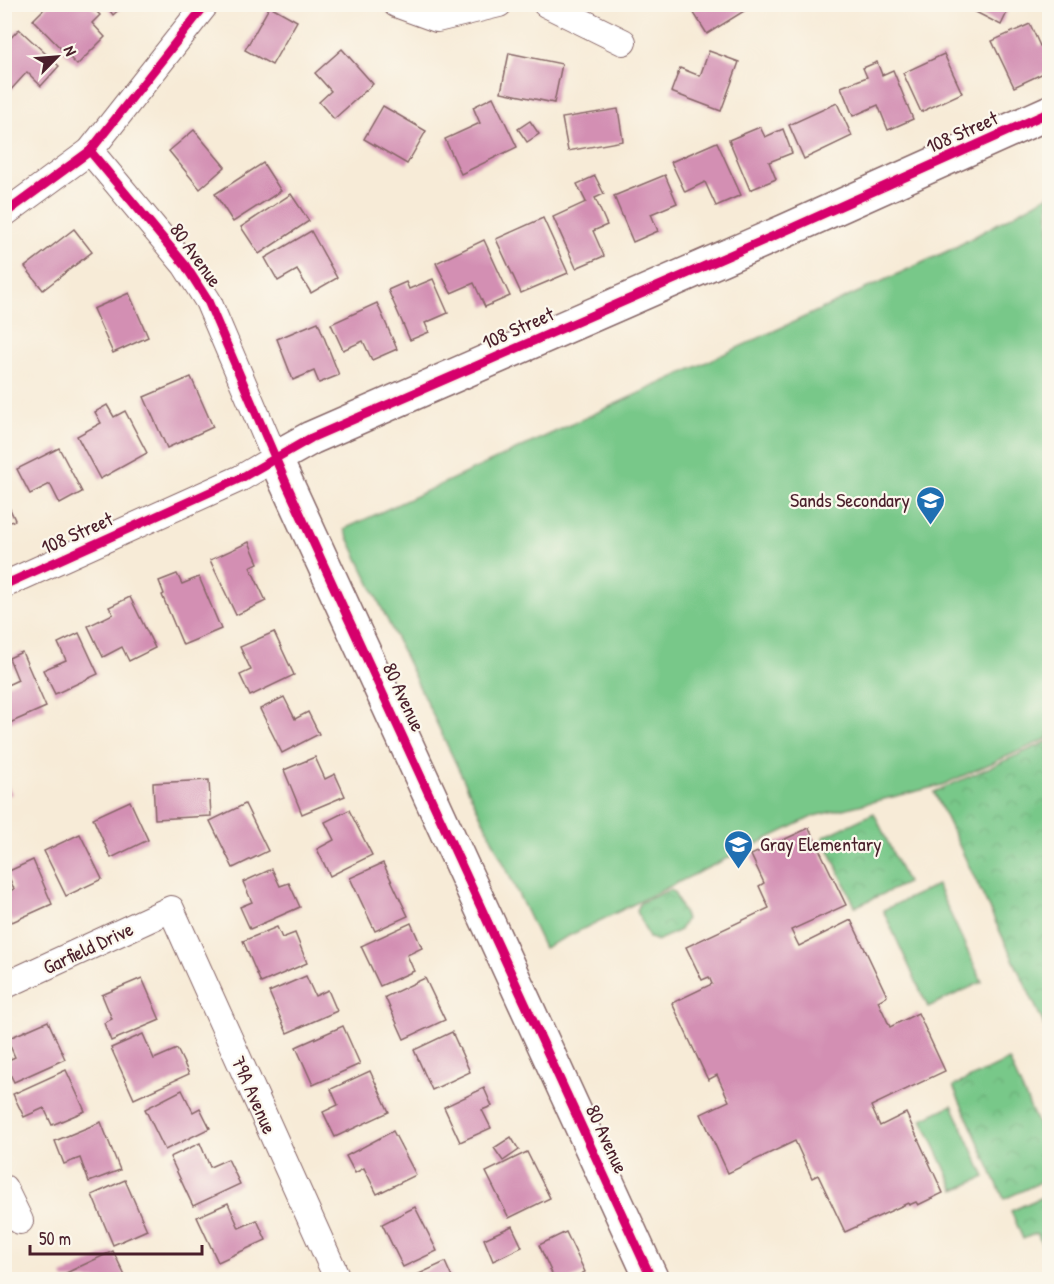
<svg xmlns="http://www.w3.org/2000/svg" width="1054" height="1284" font-family="'Patrick Hand',sans-serif">
	<style>
		.green { fill: #78c889; stroke: #61745a; stroke-width: 1.5 }
		.park { fill: url(#park-crowns); stroke: #61745a; stroke-width: 1.5 }
		.building { fill: #d38fb3 }
		.lines { fill: none; stroke-linecap: round; stroke-linejoin: round }
		.street-casing { stroke: #876667; stroke-width: 28 }
		.secondary-casing { stroke: #876667; stroke-width: 36 }
		.street { stroke: #fff; stroke-width: 26 }
		.secondary { stroke: #fff; stroke-width: 33 }
		.cycleway-casing { stroke: #fbf7ec; stroke-width: 13 }
		.cycleway { stroke: #d6006c; stroke-width: 9 }
		.labels { text-anchor: middle; stroke-width: 4.5; stroke-linejoin: round; paint-order: stroke }
		.street-label { font-size: 20px; fill: #4a1f2b; stroke: #fbf7ec }
		.poi-label { font-size: 20px; fill: #4a1f2b; stroke: #fbf7ec; text-anchor: end }
	</style>
	<defs>
		<pattern id="park-crowns" width="20" height="18" patternUnits="userSpaceOnUse" patternTransform="scale(1.5)"><rect width="20" height="18" fill="#78c889"/><path d="M2 6a3 3 0 1 1 6 0M12 15a3 3 0 1 1 6 0" fill="none" stroke="#69ab76"/></pattern>
	</defs>
	<rect width="100%" height="100%" fill="#fbf7ec"/>
	<filter id="ink" filterUnits="userSpaceOnUse"><feTurbulence type="fractalNoise" baseFrequency=".0167" numOctaves="2"/><feDisplacementMap in="SourceGraphic" scale="12" xChannelSelector="R" yChannelSelector="G"/><feConvolveMatrix kernelMatrix="1 2 1 2 8 2 1 2 1" color-interpolation-filters="sRGB"/></filter>
	<filter id="wash" filterUnits="userSpaceOnUse"><feTurbulence type="fractalNoise" baseFrequency=".008" numOctaves="4" result="noise"/><feDisplacementMap in="SourceGraphic" scale="24" xChannelSelector="R" yChannelSelector="G"/><feGaussianBlur stdDeviation="1.35" result="paint"/><feColorMatrix in="noise" values="0 0 0 0 0 0 0 0 0 0 0 0 0 0 0 0 0 1.4 0 .05"/><feComposite in="paint" operator="in"/></filter>
	<g filter="url(#wash)">
		<rect width="100%" height="100%" fill="#f7ebd7"/>
		<!-- green -->
		<g class="green">
			<polygon points="1049,195 1049,738 942,785 814,816 544,948 344,529 952,249"/>
			<polygon points="937,885 982,982 928,1007 883,910"/>
			<polygon points="952,1105 985,1177 955,1190 922,1119"/>
		</g>
		<!-- park -->
		<g class="park">
			<polygon points="1049,741 1049,1035 934,792"/>
			<polygon points="874,813 907,883 857,906 855,906 823,837"/>
			<polygon points="669,890 674,892 686,919 680,930 657,941 649,938 637,911 640,903"/>
			<polygon points="1009,1060 1049,1150 1050,1178 1004,1199 953,1086"/>
			<polygon points="1049,1194 1049,1252 1046,1253 1037,1233 1023,1239 1011,1211"/>
		</g>
		<g id="blocks">
			<!-- building -->
			<g class="building">
				<polygon points="49,4 89,4 100,15 92,23 105,37 77,65 33,20"/>
				<polygon points="105,4 125,4 113,15"/>
				<polygon points="702,4 747,4 749,8 707,34 692,10"/>
				<polygon points="960,4 1011,4 1001,25"/>
				<polygon points="270,6 297,21 272,65 245,50"/>
				<polygon points="1030,24 1040,46 1050,41 1050,70 1014,87 992,41"/>
				<polygon points="19,29 59,66 41,86 27,72 8,93 4,90 4,45"/>
				<polygon points="342,49 373,84 334,119 319,102 331,91 315,73"/>
				<polygon points="709,51 739,62 721,111 671,92 680,68 700,76"/>
				<polygon points="509,53 562,64 554,103 501,92"/>
				<polygon points="944,54 962,93 921,112 903,73"/>
				<polygon points="877,62 882,75 893,70 913,119 888,130 878,105 853,116 841,87 867,77 863,68"/>
				<polygon points="493,97 517,147 461,174 445,139 480,123 473,107"/>
				<polygon points="837,103 852,136 804,159 789,125"/>
				<polygon points="383,106 426,131 407,164 364,139"/>
				<polygon points="618,109 623,141 568,151 562,118"/>
				<polygon points="530,121 539,134 527,142 518,129"/>
				<polygon points="760,127 765,137 783,129 792,153 769,162 776,179 750,190 729,140"/>
				<polygon points="194,130 225,167 200,189 169,151"/>
				<polygon points="717,142 741,195 716,206 705,182 685,192 671,162"/>
				<polygon points="263,163 281,191 233,222 215,194"/>
				<polygon points="665,175 677,203 651,214 658,231 633,242 614,196"/>
				<polygon points="595,176 604,194 595,198 607,225 593,231 604,256 576,268 553,217 586,202 577,184"/>
				<polygon points="291,194 309,221 259,254 241,227"/>
				<polygon points="543,218 568,273 521,293 496,239"/>
				<polygon points="74,229 92,252 43,290 25,267"/>
				<polygon points="311,231 337,278 311,293 297,270 278,281 265,258"/>
				<polygon points="484,240 510,296 485,307 474,283 451,293 436,263"/>
				<polygon points="433,279 448,313 425,323 429,332 410,340 388,290 406,282 409,289"/>
				<polygon points="129,293 148,337 113,353 93,309"/>
				<polygon points="377,303 397,349 372,360 363,341 343,350 331,324"/>
				<polygon points="318,322 339,375 319,383 314,371 293,380 277,339"/>
				<polygon points="191,377 213,427 167,448 144,397"/>
				<polygon points="107,405 114,417 125,411 147,453 100,479 77,436 101,423 95,412"/>
				<polygon points="59,448 82,492 60,504 50,484 30,494 17,469"/>
				<polygon points="4,496 15,520 4,525"/>
				<polygon points="249,542 258,563 250,567 266,601 236,615 210,560"/>
				<polygon points="177,574 182,584 199,577 221,629 183,645 162,595 164,594 159,581"/>
				<polygon points="130,597 155,648 129,661 122,647 103,657 88,626 113,614 109,607"/>
				<polygon points="274,632 294,675 250,696 240,675 251,670 240,647"/>
				<polygon points="79,633 98,674 55,694 43,670 66,660 58,643"/>
				<polygon points="22,652 46,707 5,725 5,686 18,680 9,658"/>
				<polygon points="284,697 295,719 308,712 319,734 282,753 260,709"/>
				<polygon points="315,757 325,779 335,774 345,796 302,814 284,770"/>
				<polygon points="4,778 12,794 4,797"/>
				<polygon points="209,780 211,816 155,819 153,783"/>
				<polygon points="130,801 148,840 111,858 93,818"/>
				<polygon points="245,804 268,851 233,868 210,821"/>
				<polygon points="349,810 372,855 330,876 317,849 334,840 325,822"/>
				<polygon points="809,828 846,905 791,930 799,946 851,920 887,996 878,1001 890,1027 918,1013 945,1071 871,1106 880,1126 906,1113 943,1193 918,1205 916,1202 909,1205 908,1203 845,1232 818,1175 812,1178 795,1141 728,1173 701,1114 729,1101 717,1075 708,1080 672,1003 712,984 709,977 702,980 686,947 769,908 759,886 764,883 751,855"/>
				<polygon points="80,834 102,879 66,896 44,851"/>
				<polygon points="33,860 52,904 12,922 4,906 4,894 14,889 7,872"/>
				<polygon points="383,863 408,916 375,931 350,878"/>
				<polygon points="272,869 280,886 289,883 300,907 250,929 240,907 252,902 243,882"/>
				<polygon points="411,923 422,948 407,955 414,971 380,986 361,946"/>
				<polygon points="277,927 282,938 295,933 307,963 261,983 243,941"/>
				<polygon points="306,976 315,996 328,990 337,1011 287,1033 269,992"/>
				<polygon points="142,978 160,1020 111,1041 104,1023 112,1019 102,995"/>
				<polygon points="425,978 445,1020 404,1039 385,997"/>
				<polygon points="48,1021 65,1059 14,1082 4,1062 15,1057 7,1039"/>
				<polygon points="343,1026 360,1064 313,1085 296,1047"/>
				<polygon points="452,1032 470,1072 432,1090 414,1050"/>
				<polygon points="143,1034 154,1059 177,1049 189,1074 134,1099 111,1048"/>
				<polygon points="66,1070 85,1111 52,1125 44,1108 24,1117 13,1094"/>
				<polygon points="370,1071 389,1112 335,1137 323,1112 338,1105 331,1089"/>
				<polygon points="484,1088 492,1106 482,1110 491,1128 460,1142 444,1107"/>
				<polygon points="182,1090 193,1112 200,1108 210,1128 165,1150 145,1109"/>
				<polygon points="101,1122 120,1170 89,1182 80,1158 64,1164 55,1141"/>
				<polygon points="393,1131 416,1175 377,1194 364,1168 355,1173 346,1156"/>
				<polygon points="511,1137 519,1150 503,1161 494,1148"/>
				<polygon points="200,1143 210,1167 228,1159 240,1184 193,1206 170,1157"/>
				<polygon points="527,1152 550,1198 509,1218 486,1172"/>
				<polygon points="125,1180 147,1230 113,1245 92,1195"/>
				<polygon points="228,1203 239,1228 257,1220 266,1240 218,1262 197,1217"/>
				<polygon points="415,1207 437,1251 403,1267 382,1224"/>
				<polygon points="512,1226 522,1247 493,1261 484,1239"/>
				<polygon points="566,1232 585,1272 569,1280 555,1280 539,1245"/>
				<polygon points="113,1251 127,1280 64,1280 62,1275"/>
				<polygon points="445,1262 453,1280 406,1280"/>
			</g>
		</g>
	</g>
	<g filter="url(#ink)">
		<use href="#blocks" fill-opacity="0" stroke="#876667" stroke-width="1.5"/>
		<g class="lines">
			<defs>
				<g id="street">
					<polyline points="396,4 437,19 499,4"/>
					<polyline points="546,4 623,42"/>
					<polyline points="4,214 90,151 206,4"/>
					<polyline points="4,585 241,478 275,458 208,301 185,265 90,151"/>
					<polyline points="4,986 171,909 338,1280"/>
					<polyline points="4,1188 20,1221"/>
				</g>
				<polyline id="secondary" points="652,1280 275,458 311,438 785,231 1050,112"/>
			</defs>
			<!-- street casing -->
			<use href="#street" class="street-casing"/>
			<!-- secondary casing -->
			<use href="#secondary" class="secondary-casing"/>
			<!-- street -->
			<use href="#street" class="street"/>
			<!-- secondary -->
			<use href="#secondary" class="secondary"/>
			<defs>
				<g id="cycleway">
					<polyline points="90,151 185,265 208,301 286,483 652,1280"/>
					<polyline points="4,214 90,151 206,4"/>
					<polyline points="4,585 241,478 311,438 785,231 1050,112"/>
				</g>
			</defs>
			<!-- cycleway casing -->
			<use href="#cycleway" class="cycleway-casing"/>
			<!-- cycleway -->
			<use href="#cycleway" class="cycleway"/>
		</g>
	</g>
	<!-- icons -->
	<defs>
		<symbol id="school-pin" viewBox="-11 -11 22 30"><path d="M0 17L-7.5 6A9.5 9.5 0 1 1 7.5 6Z" fill="#1f6fb2" stroke="#fbf7ec"/><path d="M0-5L7-2L0 1L-7-2ZM-4 1L0 2.5L4 1V4Q0 6-4 4Z" fill="#fff"/></symbol>
	</defs>
	<g fill-rule="evenodd">
		<use href="#school-pin" x="914" y="484" width="33" height="45"/>
		<use href="#school-pin" x="722" y="828" width="33" height="45"/>
	</g>
	<g class="labels">
		<!-- street labels -->
		<g class="street-label">
			<text transform="translate(962 132) rotate(-24)" y="7">108 Street</text>
			<text transform="translate(196 255) rotate(54)" y="7">80 Avenue</text>
			<text transform="translate(518 328) rotate(-24)" y="7">108 Street</text>
			<text transform="translate(77 533) rotate(-24)" y="7">108 Street</text>
			<text transform="translate(404 697) rotate(65)" y="7">80 Avenue</text>
			<text transform="translate(88 948) rotate(-25)" y="7">Garfield Drive</text>
			<text transform="translate(254 1095) rotate(66)" y="7">79A Avenue</text>
			<text transform="translate(607 1139) rotate(65)" y="7">80 Avenue</text>
		</g>
		<!-- poi labels -->
		<g class="poi-label">
			<text x="910" y="507">Sands Secondary</text>
			<text x="760" y="851" text-anchor="start">Gray Elementary</text>
		</g>
	</g>
	<!-- margin -->
	<rect width="1054" height="1284" fill="none" stroke="#fbf7ec" stroke-width="24"/>
	<!-- north arrow -->
	<g transform="translate(57 57) rotate(65)" stroke="#fbf7ec" stroke-width="4.5" paint-order="stroke">
	<path d="M0-4.5L10 22L0 15L-10 22Z" fill="#4a1f2b"/>
	<text y="-9" font-size="16" font-weight="bold" text-anchor="middle" fill="#4a1f2b">N</text>
	</g>
	<!-- scale -->
	<path d="M30 1245v9h172v-9" fill="none" stroke="#4a1f2b" stroke-width="3"/>
	<text x="39" y="1245" font-size="18" fill="#4a1f2b" stroke="#fbf7ec" stroke-width="4.5" paint-order="stroke">50 m</text>
</svg>
